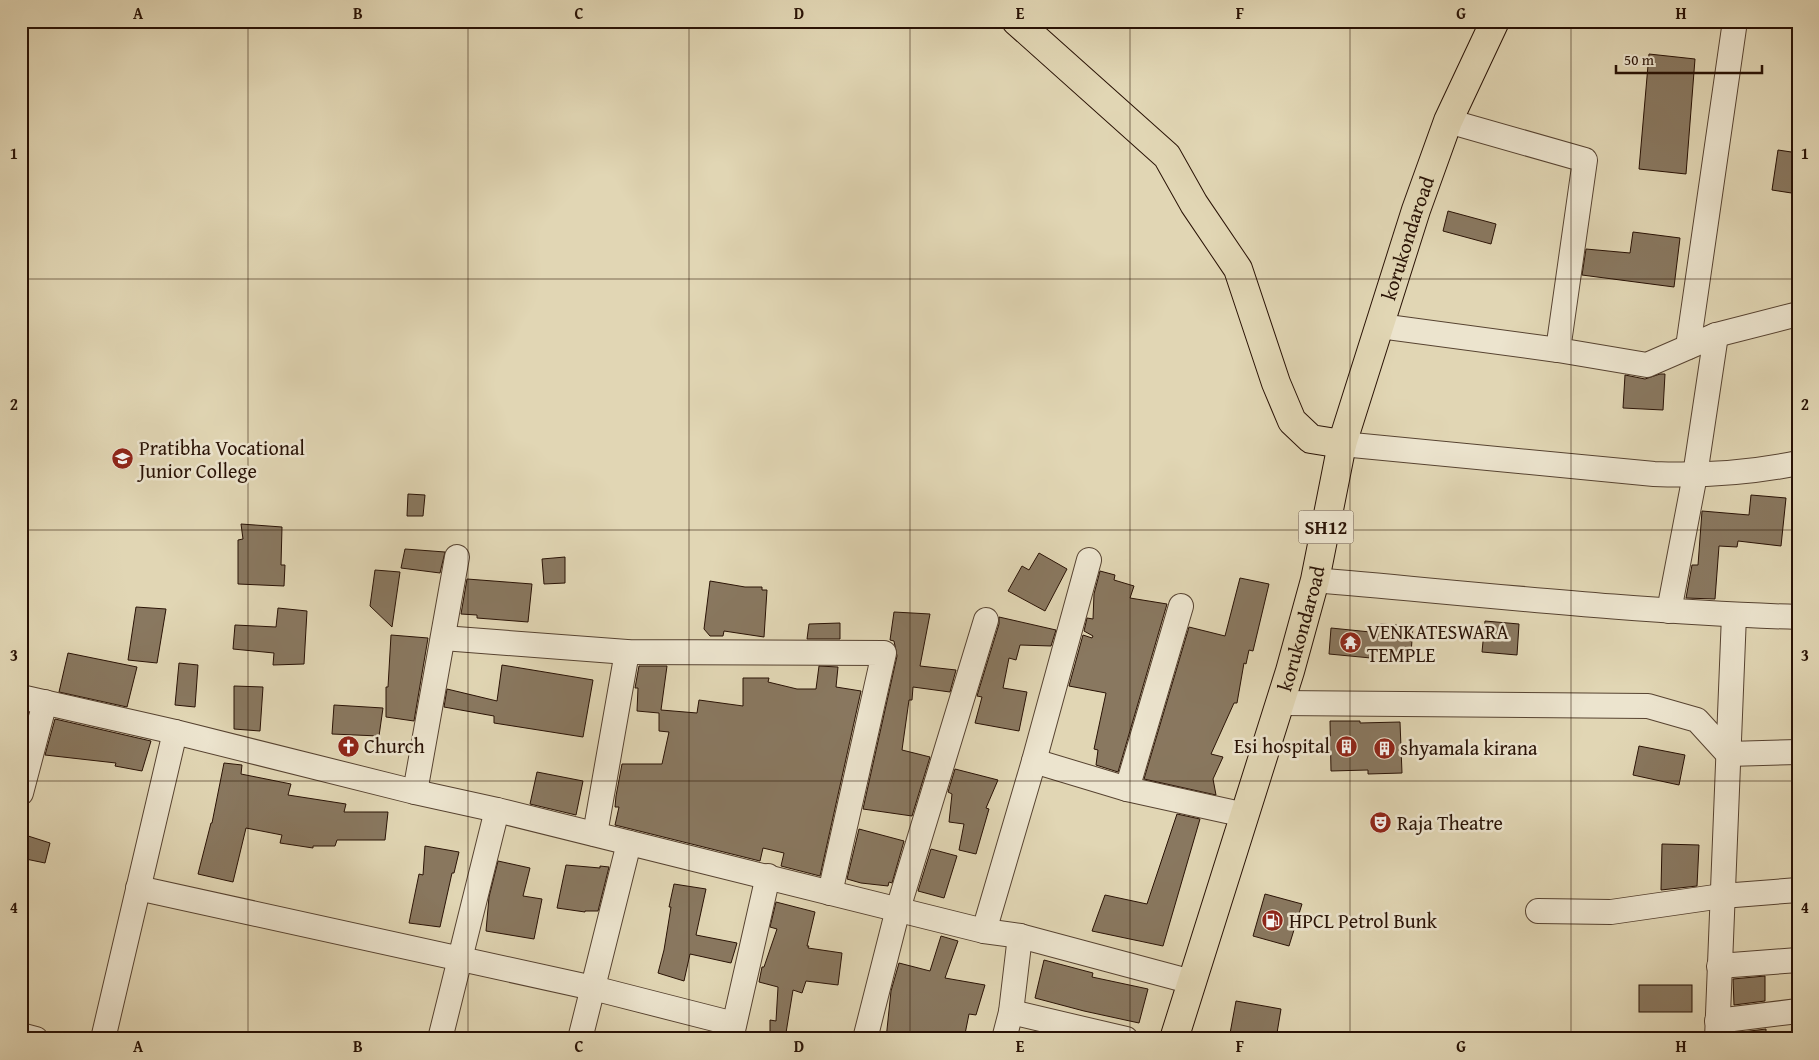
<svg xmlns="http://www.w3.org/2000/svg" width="1819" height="1060" font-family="'Gentium Book Plus',serif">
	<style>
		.building { fill: #897860; stroke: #291205 }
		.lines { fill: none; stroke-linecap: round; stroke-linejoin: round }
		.minor-casing { stroke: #574331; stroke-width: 26 }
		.major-casing { stroke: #291205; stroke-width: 30 }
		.minor { stroke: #ece4ce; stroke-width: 24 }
		.major { stroke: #e1d6b4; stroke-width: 28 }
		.grid { fill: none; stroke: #291205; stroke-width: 1; stroke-opacity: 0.55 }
		.labels { text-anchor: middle; stroke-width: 5; stroke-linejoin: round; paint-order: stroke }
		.shield { fill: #ece4ce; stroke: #645141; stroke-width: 1 }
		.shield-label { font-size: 19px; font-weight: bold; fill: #291205 }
		.street-label { font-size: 20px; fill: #291205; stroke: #ece4ce }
		.poi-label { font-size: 20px; fill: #291205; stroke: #ece4ce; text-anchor: start }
		.neatline { fill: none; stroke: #291205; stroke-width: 2 }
		.grid-label { font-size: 16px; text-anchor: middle; font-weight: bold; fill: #291205 }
	</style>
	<rect width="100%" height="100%" fill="#e1d6b4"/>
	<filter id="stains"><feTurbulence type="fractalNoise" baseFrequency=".004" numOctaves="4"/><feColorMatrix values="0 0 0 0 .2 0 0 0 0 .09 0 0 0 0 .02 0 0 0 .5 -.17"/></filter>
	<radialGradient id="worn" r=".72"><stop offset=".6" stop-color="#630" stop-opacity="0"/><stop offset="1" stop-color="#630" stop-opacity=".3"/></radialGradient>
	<!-- building -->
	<g class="building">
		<polygon points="1649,54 1695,59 1686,174 1639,169"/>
		<polygon points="1778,150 1798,153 1798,194 1772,190"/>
		<polygon points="1448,211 1496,224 1491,244 1443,231"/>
		<polygon points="1633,232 1680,238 1674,287 1582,275 1586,249 1630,253"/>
		<polygon points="1660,374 1665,374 1663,410 1623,408 1625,375 1645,379"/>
		<polygon points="408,494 425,495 423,516 407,516"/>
		<polygon points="1751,495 1786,498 1781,546 1738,541 1737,547 1719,546 1715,599 1686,598 1692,565 1698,565 1702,511 1749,515"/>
		<polygon points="241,524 282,527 281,565 285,565 284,586 238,584 238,540 243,539"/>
		<polygon points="405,549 445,552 440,573 401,568"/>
		<polygon points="1039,553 1067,569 1045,611 1008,591 1022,566 1029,570"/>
		<polygon points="565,557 565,583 544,584 542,559"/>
		<polygon points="375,570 400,572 392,627 370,606"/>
		<polygon points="1100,571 1115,575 1114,580 1134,586 1130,598 1167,604 1118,772 1096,765 1098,750 1094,749 1106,693 1069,686 1083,635 1092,638 1093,636 1084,631 1087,618 1093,619 1094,594"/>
		<polygon points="1240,578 1269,584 1253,651 1249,650 1246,664 1244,663 1237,703 1234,703 1211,754 1223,757 1213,779 1216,795 1144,779 1189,627 1225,636"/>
		<polygon points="467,579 532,584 528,622 477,618 477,615 461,614"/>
		<polygon points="710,581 745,587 762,587 762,590 767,590 764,637 724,631 723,636 710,636 704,629"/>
		<polygon points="136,607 166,609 157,663 128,660"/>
		<polygon points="278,608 307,611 304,664 273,665 274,653 233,649 235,625 276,627"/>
		<polygon points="894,612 930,614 920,666 956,670 950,692 913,687 912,700 909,700 902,750 930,757 912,816 863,809 897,656 894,641 890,640"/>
		<polygon points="999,617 1056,630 1051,646 1020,645 1016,660 1009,658 1003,688 1027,692 1019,731 975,723 982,697 977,696 999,624"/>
		<polygon points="1485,621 1519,624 1517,655 1482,652"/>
		<polygon points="840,623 840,639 807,639 809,624"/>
		<polygon points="1380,624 1413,626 1411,654 1372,652 1371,658 1329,654 1331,628 1380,633"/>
		<polygon points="391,635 428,638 414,721 386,717 386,687 388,687"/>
		<polygon points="68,653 137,667 127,707 59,692"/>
		<polygon points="179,663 198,665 195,707 175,705"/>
		<polygon points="502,665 593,680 583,737 494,723 494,716 444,707 447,689 497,701"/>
		<polygon points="639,666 667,666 661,710 697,713 699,700 743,706 743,678 769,678 768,682 797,689 816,689 819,666 838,667 836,687 861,691 820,876 781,866 784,853 763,848 760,861 615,825 619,807 615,807 616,796 622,764 662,764 669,732 659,731 659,713 637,711 638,688 635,688"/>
		<polygon points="234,686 263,687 260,731 234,729"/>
		<polygon points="334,705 383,708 379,736 332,734"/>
		<polygon points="55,719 151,741 142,771 115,766 116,763 45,755"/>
		<polygon points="1330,721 1360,721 1360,723 1400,722 1402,773 1368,774 1368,770 1331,771"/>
		<polygon points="1639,746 1685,755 1679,785 1633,775"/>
		<polygon points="224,763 242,765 241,774 291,784 288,795 346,804 344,812 388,812 385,840 337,840 335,846 313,846 313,848 280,843 282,835 246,828 233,882 198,874 211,823 212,823"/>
		<polygon points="955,769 998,780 986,808 989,809 976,854 959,850 964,824 949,822 952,794 948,792"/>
		<polygon points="537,772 583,781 576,815 530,804"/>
		<polygon points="1177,814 1200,819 1163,946 1092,931 1105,895 1147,904"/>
		<polygon points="859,829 904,841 892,883 889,882 888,886 861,883 847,879"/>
		<polygon points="25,835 50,843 45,863 21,858 21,846"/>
		<polygon points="1662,844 1699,845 1697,886 1661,890"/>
		<polygon points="425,846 459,852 454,873 452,873 440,927 409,923 419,874 423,875"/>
		<polygon points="931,849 957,856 944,898 918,891"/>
		<polygon points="498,861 530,868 523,896 542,899 534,939 486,931 489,897"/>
		<polygon points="566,865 600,868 600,866 609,867 598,911 585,911 585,912 557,908"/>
		<polygon points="674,884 706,889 696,935 737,943 731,963 690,954 684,981 658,973 664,950 671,907 669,907"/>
		<polygon points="1265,894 1302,904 1289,946 1253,936"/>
		<polygon points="776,902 815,912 807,946 809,946 808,948 842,953 838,985 806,981 802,993 793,990 785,1039 770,1039 770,1020 776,1021 778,987 759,982 762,967 764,967 777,929 770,927"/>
		<polygon points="941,936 958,941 945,978 985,985 976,1015 969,1014 964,1039 886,1039 891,991 899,963 930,971"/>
		<polygon points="1044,960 1093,973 1092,977 1148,989 1139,1023 1084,1011 1035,998"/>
		<polygon points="1765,976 1765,1001 1734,1005 1733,979"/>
		<rect x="1639" y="985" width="53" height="27"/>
		<polygon points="1236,1001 1281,1009 1276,1039 1229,1039"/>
		<polygon points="1766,1029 1766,1039 1734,1039 1734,1033"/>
	</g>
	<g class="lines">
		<defs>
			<g id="minor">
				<polyline points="1448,121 1585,160 1558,350"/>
				<polyline points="1380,326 1558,350 1647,365 1716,335 1798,314"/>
				<polyline points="1688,347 1735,21"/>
				<path d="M1342,444L1654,474C1702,476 1750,473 1798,463"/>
				<path d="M1315,580C1476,594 1637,612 1798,617"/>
				<polyline points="1669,611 1695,475 1716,335"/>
				<polyline points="443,638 627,652 884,653 830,893"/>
				<polyline points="21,697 175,732 415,792 497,810 984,931 1020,936 1192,982"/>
				<polyline points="1280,703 1648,706 1697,720 1728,754 1798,752"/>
				<polyline points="1034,761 1127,789 1245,815"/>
				<polyline points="1127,789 1181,606"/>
				<polyline points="415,792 457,557"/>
				<polyline points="21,793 45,702"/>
				<polyline points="595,834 627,652"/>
				<polyline points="138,888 593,988 734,1024"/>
				<polyline points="1538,911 1611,912 1722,896 1798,890"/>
				<polyline points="984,931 1034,761 1089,560"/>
				<polyline points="1719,966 1798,960"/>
				<polyline points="1011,1012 1126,1039"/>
				<polyline points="1717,1021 1798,1011"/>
				<polyline points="21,1035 36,1039"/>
				<polyline points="103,1039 175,732"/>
				<polyline points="440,1039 497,810"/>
				<polyline points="580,1039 629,843"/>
				<polyline points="731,1039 768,876"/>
				<polyline points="865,1039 898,909 986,620"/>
				<polyline points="1004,1039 1011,1012 1020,936"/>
				<polyline points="1717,1039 1734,615"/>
			</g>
			<g id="major">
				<polyline points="1016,21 1167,156 1194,204 1238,269 1276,383 1292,421 1311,439 1342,444"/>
				<path id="s1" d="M1174,1039L1290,671L1315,580L1342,444L1416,210L1448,121L1495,21"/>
			</g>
		</defs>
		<!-- minor casing -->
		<use href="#minor" class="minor-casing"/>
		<!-- major casing -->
		<use href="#major" class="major-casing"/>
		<!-- minor -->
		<use href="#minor" class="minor"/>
		<!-- major -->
		<use href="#major" class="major"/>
	</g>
	<!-- grid -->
	<path class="grid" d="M248,21V1039M468,21V1039M689,21V1039M910,21V1039M1130,21V1039M1350,21V1039M1571,21V1039M21,279H1798M21,530H1798M21,781H1798"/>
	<!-- icons -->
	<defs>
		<symbol id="university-disc" viewBox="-11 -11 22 22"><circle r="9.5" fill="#8f2418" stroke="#ece4ce"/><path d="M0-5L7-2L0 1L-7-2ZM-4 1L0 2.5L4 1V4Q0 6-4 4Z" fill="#fff"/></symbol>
		<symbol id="temple-disc" viewBox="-11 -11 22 22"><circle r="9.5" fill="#8f2418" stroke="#ece4ce"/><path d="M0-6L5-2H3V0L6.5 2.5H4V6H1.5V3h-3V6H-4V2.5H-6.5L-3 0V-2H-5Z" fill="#fff"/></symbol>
		<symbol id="church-disc" viewBox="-11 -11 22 22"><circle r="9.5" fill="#8f2418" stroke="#ece4ce"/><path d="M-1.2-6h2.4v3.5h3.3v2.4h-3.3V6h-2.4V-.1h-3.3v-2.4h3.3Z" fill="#fff"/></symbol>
		<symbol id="building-disc" viewBox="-11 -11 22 22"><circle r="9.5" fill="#8f2418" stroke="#ece4ce"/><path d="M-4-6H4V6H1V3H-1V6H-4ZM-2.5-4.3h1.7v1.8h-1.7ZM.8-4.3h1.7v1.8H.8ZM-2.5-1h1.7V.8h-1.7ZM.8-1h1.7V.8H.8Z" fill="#fff"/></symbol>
		<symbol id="theatre-disc" viewBox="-11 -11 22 22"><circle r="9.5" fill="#8f2418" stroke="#ece4ce"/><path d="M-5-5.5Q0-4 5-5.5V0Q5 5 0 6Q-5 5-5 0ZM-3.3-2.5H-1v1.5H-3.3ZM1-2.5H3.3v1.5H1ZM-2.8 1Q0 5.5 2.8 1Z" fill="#fff"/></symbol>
		<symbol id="fuel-disc" viewBox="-11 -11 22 22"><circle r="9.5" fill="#8f2418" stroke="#ece4ce"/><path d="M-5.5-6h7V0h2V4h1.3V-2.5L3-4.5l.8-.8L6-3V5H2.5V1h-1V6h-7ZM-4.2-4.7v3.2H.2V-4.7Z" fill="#fff"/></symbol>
	</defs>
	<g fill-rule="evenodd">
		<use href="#university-disc" x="110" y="446" width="25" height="25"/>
		<use href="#temple-disc" x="1338" y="630" width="25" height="25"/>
		<use href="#church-disc" x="336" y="734" width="25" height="25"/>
		<use href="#building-disc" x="1334" y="734" width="25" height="25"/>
		<use href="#building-disc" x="1372" y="736" width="25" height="25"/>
		<use href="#theatre-disc" x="1368" y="810" width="25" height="25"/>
		<use href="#fuel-disc" x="1260" y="908" width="25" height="25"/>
	</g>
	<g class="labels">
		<!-- shield labels -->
		<rect class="shield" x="1298.5" y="510.5" width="55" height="33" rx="4"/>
		<g class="shield-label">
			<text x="1326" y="534">SH12</text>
		</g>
		<!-- street labels -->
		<g class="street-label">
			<text dy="7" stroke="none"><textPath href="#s1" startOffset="835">korukondaroad</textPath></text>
			<text dy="7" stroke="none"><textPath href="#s1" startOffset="430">korukondaroad</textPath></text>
		</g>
		<!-- poi labels -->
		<g class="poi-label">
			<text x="139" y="455">Pratibha Vocational<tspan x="139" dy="23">Junior College</tspan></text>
			<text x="1367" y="639">VENKATESWARA<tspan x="1367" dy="23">TEMPLE</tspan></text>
			<text x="364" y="753">Church</text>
			<text x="1330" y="753" text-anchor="end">Esi hospital</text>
			<text x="1400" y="755">shyamala kirana</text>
			<text x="1397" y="830">Raja Theatre</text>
			<text x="1289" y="928">HPCL Petrol Bunk</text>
		</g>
	</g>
	<!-- margin -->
	<rect width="1819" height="1060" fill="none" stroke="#e1d6b4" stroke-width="55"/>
	<!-- scale -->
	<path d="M1616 65v8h146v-8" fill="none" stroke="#291205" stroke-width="2.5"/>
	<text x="1624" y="65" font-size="15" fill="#291205" stroke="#ece4ce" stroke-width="4" paint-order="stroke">50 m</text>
	<rect x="28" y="28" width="1764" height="1004" class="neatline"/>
	<g class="grid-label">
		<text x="138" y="19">A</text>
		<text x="358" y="19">B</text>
		<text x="579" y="19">C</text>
		<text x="799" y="19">D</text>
		<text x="1020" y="19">E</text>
		<text x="1240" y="19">F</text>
		<text x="1461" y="19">G</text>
		<text x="1681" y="19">H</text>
		<text x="14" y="159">1</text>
		<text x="1805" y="159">1</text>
		<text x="14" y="410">2</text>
		<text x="1805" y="410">2</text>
		<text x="14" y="661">3</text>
		<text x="1805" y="661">3</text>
		<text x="14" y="913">4</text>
		<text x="1805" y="913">4</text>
		<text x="138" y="1052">A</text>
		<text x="358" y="1052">B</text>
		<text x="579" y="1052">C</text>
		<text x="799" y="1052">D</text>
		<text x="1020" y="1052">E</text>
		<text x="1240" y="1052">F</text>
		<text x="1461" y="1052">G</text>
		<text x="1681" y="1052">H</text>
	</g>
	<rect width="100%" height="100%" filter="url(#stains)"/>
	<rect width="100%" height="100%" fill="url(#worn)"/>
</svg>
